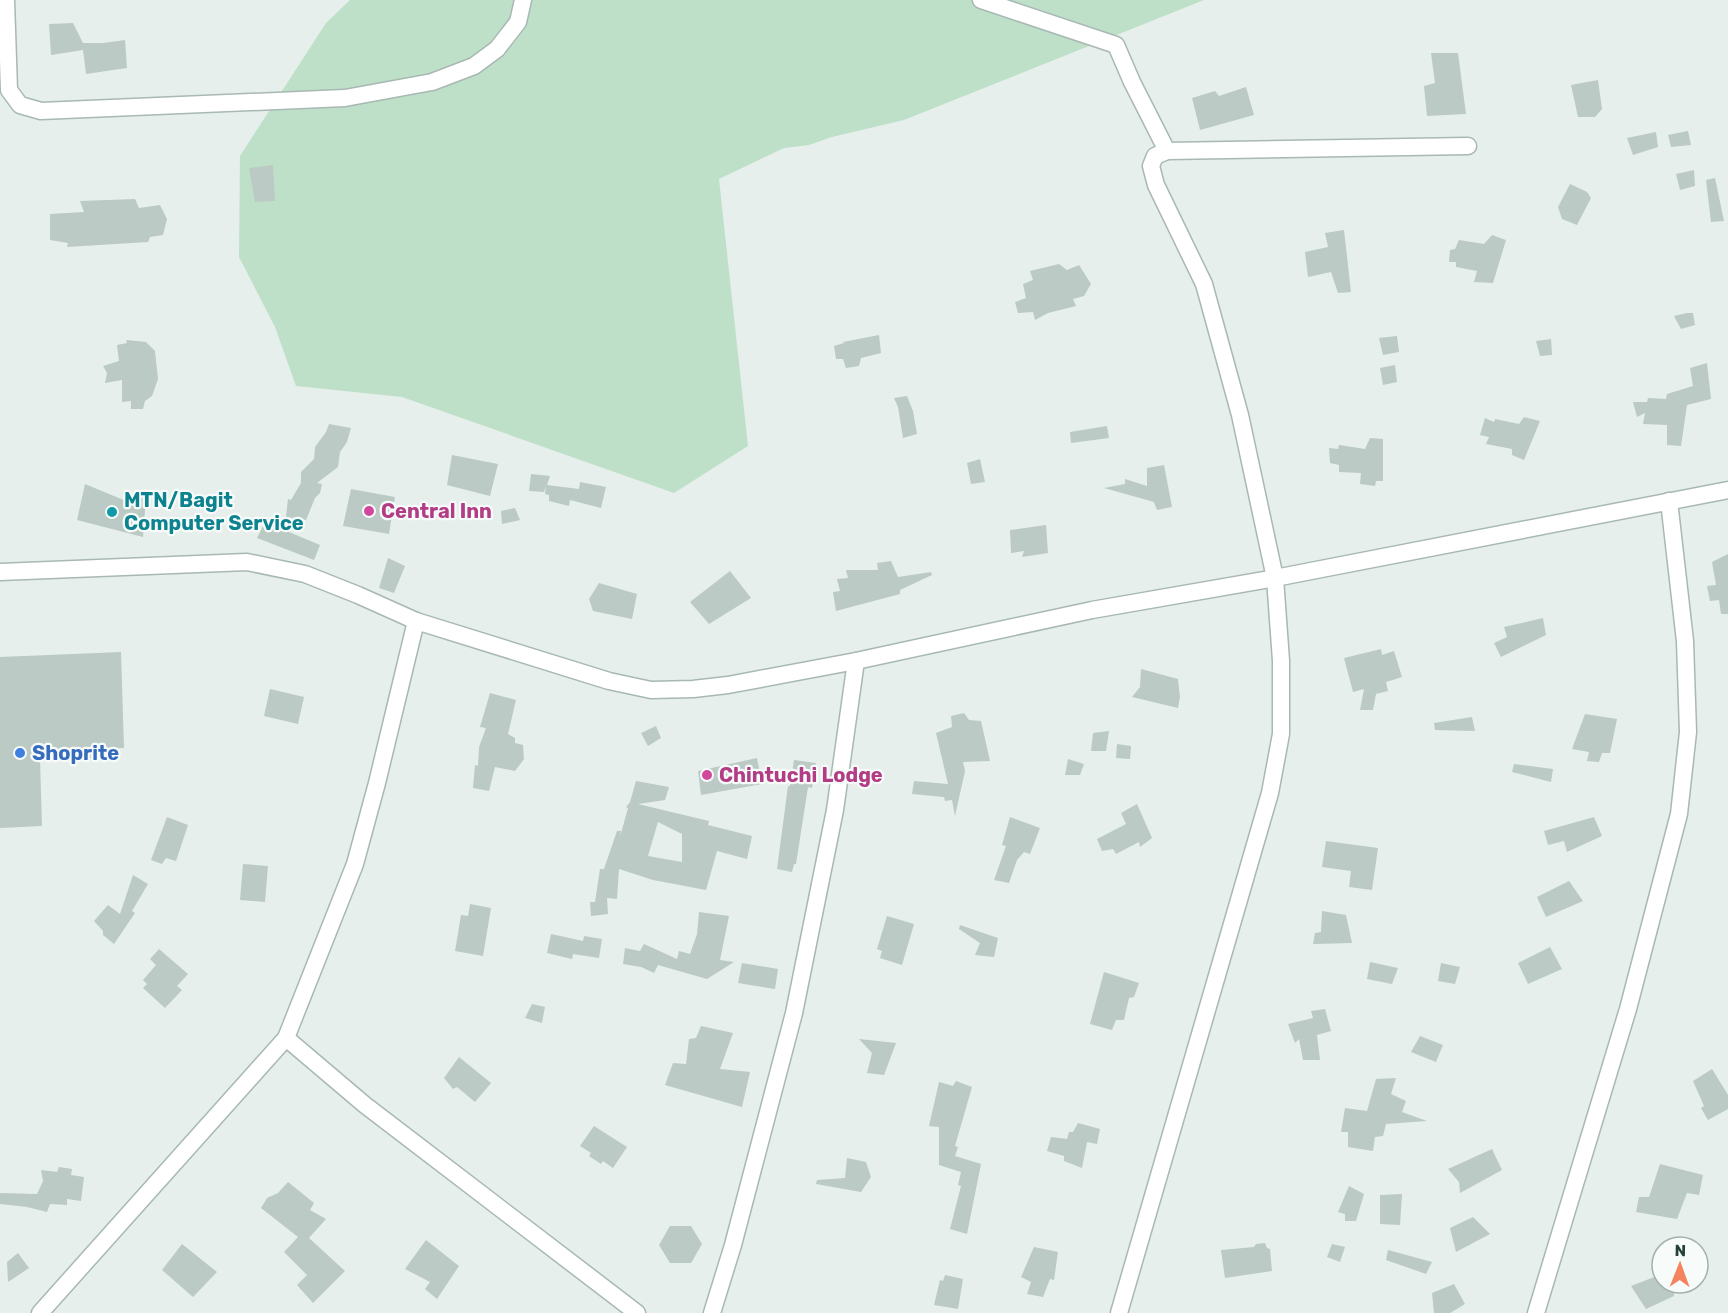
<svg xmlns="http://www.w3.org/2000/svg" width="1728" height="1313" font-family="Rubik,sans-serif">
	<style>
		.green { fill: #bfe0c8 }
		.building { fill: #bbcac4; fill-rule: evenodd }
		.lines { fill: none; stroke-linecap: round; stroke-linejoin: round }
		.minor-casing { stroke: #a8b8b2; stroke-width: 19 }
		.minor { stroke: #fff; stroke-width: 16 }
		.hotel-dot { fill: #d1479c; stroke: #f7fbf9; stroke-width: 2 }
		.culture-dot { fill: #0f9aa8; stroke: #f7fbf9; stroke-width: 2 }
		.shop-dot { fill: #3f7fe0; stroke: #f7fbf9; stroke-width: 2 }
		.labels { text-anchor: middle; stroke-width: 4.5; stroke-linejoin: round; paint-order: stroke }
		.culture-label { font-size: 20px; font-weight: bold; fill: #0d838f; stroke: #f7fbf9; text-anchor: start }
		.hotel-label { font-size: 20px; font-weight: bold; fill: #b23c85; stroke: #f7fbf9; text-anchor: start }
		.shop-label { font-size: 20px; font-weight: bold; fill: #366cbe; stroke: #f7fbf9; text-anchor: start }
	</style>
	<rect width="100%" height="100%" fill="#e6efeb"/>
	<!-- green -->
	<polygon class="green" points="350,0 1204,0 904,120 832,137 809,145 784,148 719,179 748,446 674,493 402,397 296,386 275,327 239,257 240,156 326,23"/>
	<!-- building -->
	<g class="building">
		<polygon points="73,23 83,43 103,43 125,40 127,68 86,74 83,50 51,55 49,24"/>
		<polygon points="1431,53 1458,53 1466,114 1427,116 1424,86 1435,83"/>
		<polygon points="1598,80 1602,109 1595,117 1578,117 1571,85"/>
		<polygon points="1246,87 1254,115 1200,130 1192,98 1215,91 1219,96"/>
		<polygon points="1688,131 1691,145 1671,147 1668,135"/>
		<polygon points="1656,132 1658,147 1633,155 1627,138"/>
		<polygon points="273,165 275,201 255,202 249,168"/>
		<polygon points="1694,170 1695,186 1680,190 1676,174"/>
		<polygon points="1715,178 1724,221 1711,222 1706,180"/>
		<polygon points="1570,184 1587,192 1591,198 1577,225 1562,219 1558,207"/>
		<polygon points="135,199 139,208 160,205 167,219 163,235 150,237 148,242 67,247 68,243 50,240 50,214 84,212 80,201"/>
		<polygon points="1344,230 1351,292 1338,293 1331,272 1308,277 1305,252 1328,247 1325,233"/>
		<polygon points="1492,235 1506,240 1493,283 1474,282 1477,271 1456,267 1456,262 1449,262 1450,250 1455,249 1459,240 1484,244"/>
		<polygon points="1059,264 1067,270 1079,265 1091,284 1084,296 1073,299 1076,306 1048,313 1035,320 1033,312 1018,313 1015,302 1026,298 1023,284 1033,280 1030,271"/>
		<polygon points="1687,313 1693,313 1695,325 1681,329 1674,316"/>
		<polygon points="879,335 881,353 861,358 859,366 846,368 843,359 836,359 834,346 844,343 843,342"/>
		<polygon points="1397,336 1399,352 1383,355 1379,338"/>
		<polygon points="1551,339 1552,355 1540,356 1536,341"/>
		<polygon points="126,340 146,342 155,351 158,379 152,396 145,401 143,409 131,409 131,401 122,402 122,380 105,383 107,373 103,366 119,361 117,345 127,343"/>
		<polygon points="1707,363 1711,399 1687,405 1681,446 1667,445 1667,425 1643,424 1645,413 1637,417 1633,402 1647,402 1648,398 1666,399 1667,394 1693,386 1690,368"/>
		<polygon points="1395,365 1397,382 1383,385 1380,368"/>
		<polygon points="907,396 913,411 917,434 903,438 898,407 894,398"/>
		<polygon points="1524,417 1540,421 1524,460 1512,455 1512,449 1486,444 1489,437 1480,435 1485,418 1494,422 1495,419 1519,424"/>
		<polygon points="329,424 351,428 347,442 340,452 338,467 317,483 322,484 320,493 315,498 306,520 286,517 288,499 291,500 301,483 301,472 314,459 315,447 326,432"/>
		<polygon points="1107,426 1109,438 1071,443 1070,432"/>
		<polygon points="1370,438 1383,439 1383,481 1376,481 1375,486 1360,484 1361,473 1339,472 1339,465 1330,463 1329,448 1338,449 1339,445 1365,449"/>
		<polygon points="452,455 498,464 490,496 447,485"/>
		<polygon points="980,459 985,482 971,484 967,463"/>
		<polygon points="1164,465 1172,507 1157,510 1154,502 1104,488 1125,484 1125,479 1147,486 1147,468"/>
		<polygon points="531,474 550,476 547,485 579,489 580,482 606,487 601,508 570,500 569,506 549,501 549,495 545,494 546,486 544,492 529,491"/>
		<polygon points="85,484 126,501 127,494 146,498 143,537 77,520"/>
		<polygon points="351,489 395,497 389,534 343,526"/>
		<polygon points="515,508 520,520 502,524 501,511"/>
		<polygon points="265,522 320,545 314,560 257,538"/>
		<polygon points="1046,525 1048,553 1022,557 1024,551 1011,553 1010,530"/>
		<polygon points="1728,554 1728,614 1721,614 1719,600 1710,601 1707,586 1716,585 1712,562"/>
		<polygon points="388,558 405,566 394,593 379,588"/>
		<polygon points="891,561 898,577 931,572 932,575 900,590 900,594 836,611 833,592 840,591 837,579 848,578 846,570 878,570 877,563"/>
		<polygon points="730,571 751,598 709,624 690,602"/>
		<polygon points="599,583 637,594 632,619 593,611 589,599"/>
		<polygon points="1543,618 1546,635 1501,657 1494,643 1507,637 1504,627"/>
		<polygon points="1381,649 1382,655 1394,651 1402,677 1386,682 1388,691 1376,694 1373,710 1360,710 1364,689 1353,692 1344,658"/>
		<polygon points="121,652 124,748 90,749 91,758 40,760 42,826 0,828 0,657"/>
		<polygon points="1141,669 1178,679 1180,697 1178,708 1132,697 1140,687"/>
		<polygon points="270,689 304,697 298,724 264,716"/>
		<polygon points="490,693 516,700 508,734 515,738 515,743 523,745 524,759 515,771 495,767 489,791 473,788 475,765 478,766 479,747 486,728 480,727"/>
		<polygon points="964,713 969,720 981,721 990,761 963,762 965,771 955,816 952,800 945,801 944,797 912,794 914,781 948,784 936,733 952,727 951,716"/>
		<polygon points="1585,714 1617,719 1610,753 1602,753 1599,762 1587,761 1589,752 1572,749"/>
		<polygon points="1472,717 1475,731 1435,730 1434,723"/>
		<polygon points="656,726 661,738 648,746 641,733"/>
		<polygon points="1109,731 1106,751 1091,751 1093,733"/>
		<polygon points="1117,744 1131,746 1130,759 1116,758"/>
		<polygon points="757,758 762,784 701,795 698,771"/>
		<polygon points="1068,759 1084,764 1080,775 1065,775"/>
		<polygon points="794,760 816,763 812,788 808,787 796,864 794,864 792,872 777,869 788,786 790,786"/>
		<polygon points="1514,764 1553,769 1551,782 1512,772"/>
		<path d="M636,781L669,787L665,800L638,804L709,821L708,825L752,836L747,859L717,851L706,890L653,880L619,869L617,899L607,898L608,914L591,916L590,902H595L600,869H604L617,831H621L620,837L628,808L626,807L630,802ZM658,822L682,834V862L648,856Z"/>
		<polygon points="1137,804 1152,838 1140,847 1139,842 1116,854 1113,849 1102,851 1097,839 1126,824 1121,813"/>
		<polygon points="167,817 188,825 176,861 166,858 162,864 151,860"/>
		<polygon points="1010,817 1040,828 1030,854 1024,852 1017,860 1009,883 994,880 1006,846 1002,845"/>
		<polygon points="1594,817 1602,836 1567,852 1564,841 1548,845 1544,831"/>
		<polygon points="1326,841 1378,848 1372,890 1349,887 1351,871 1322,867"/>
		<polygon points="243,864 268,866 265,902 240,900"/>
		<polygon points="133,875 148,884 132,911 135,913 114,944 103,935 103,931 94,921 108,905 120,914"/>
		<polygon points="1569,881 1583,901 1546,917 1537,897"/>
		<polygon points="470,904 491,908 483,956 455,951 461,915 468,916"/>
		<polygon points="1322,911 1346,915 1352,943 1313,944 1315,933 1321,932"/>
		<polygon points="699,912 729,916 720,960 734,962 707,979 658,965 654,973 641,967 623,964 625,948 640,951 644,944 677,959 679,951 690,954 697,934"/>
		<polygon points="887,916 914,924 902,965 880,958 882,951 877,949"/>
		<polygon points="960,925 998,938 994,957 975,955 980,943 959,929"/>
		<polygon points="551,934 583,941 584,936 602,939 599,958 573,954 572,959 547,953"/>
		<polygon points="1550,947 1562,969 1528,984 1518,963"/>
		<polygon points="159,949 188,974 177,986 182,990 165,1008 143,988 147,984 143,980 156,965 150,959"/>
		<polygon points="1370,962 1398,968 1392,984 1367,979"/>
		<polygon points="742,963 778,969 775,989 738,983"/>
		<polygon points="1441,963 1460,967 1455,984 1438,981"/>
		<polygon points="1104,972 1139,983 1134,997 1129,998 1124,1020 1116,1020 1112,1030 1090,1024"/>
		<polygon points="532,1004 545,1007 542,1023 525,1018"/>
		<polygon points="1325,1009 1331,1031 1317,1035 1320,1060 1303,1060 1299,1039 1295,1043 1288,1024 1313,1018 1311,1011"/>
		<polygon points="701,1026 733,1033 720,1069 750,1072 742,1107 665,1085 673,1063 686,1064 689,1039 696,1038"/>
		<polygon points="1420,1036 1443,1045 1436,1062 1411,1052"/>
		<polygon points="859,1039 896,1043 884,1075 867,1073 872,1053"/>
		<polygon points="459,1057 491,1083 475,1102 457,1087 453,1089 444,1078"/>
		<polygon points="1712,1069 1728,1095 1728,1109 1708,1120 1701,1108 1704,1106 1693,1081"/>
		<polygon points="1396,1078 1391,1094 1406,1101 1402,1112 1427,1121 1386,1124 1383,1136 1375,1137 1373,1151 1348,1147 1348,1132 1341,1132 1345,1108 1367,1111 1376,1079"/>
		<polygon points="956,1081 972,1087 955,1146 958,1147 955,1156 981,1164 967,1234 950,1229 961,1186 958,1185 961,1172 939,1165 939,1127 929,1126 939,1082 953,1086"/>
		<polygon points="1078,1123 1100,1129 1097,1144 1087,1142 1082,1168 1064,1161 1064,1156 1047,1151 1051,1137 1067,1139 1069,1132 1073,1132"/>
		<polygon points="594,1126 627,1147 613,1168 603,1161 601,1164 589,1156 591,1153 580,1146"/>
		<polygon points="1492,1149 1502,1170 1460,1193 1459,1182 1448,1169"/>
		<polygon points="847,1158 866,1162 871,1177 861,1192 816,1184 817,1180 845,1178"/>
		<polygon points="1660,1164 1703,1175 1699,1195 1687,1193 1677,1219 1636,1212 1639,1197 1649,1197"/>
		<polygon points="59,1167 72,1169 71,1175 84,1177 81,1201 67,1199 67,1205 50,1204 47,1212 27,1207 0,1204 0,1193 37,1194 43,1181 41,1170 57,1172"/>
		<polygon points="288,1182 314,1203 310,1210 326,1219 309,1238 345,1271 313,1303 297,1285 307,1275 284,1252 298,1237 261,1208 267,1198 278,1193"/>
		<polygon points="1349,1186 1364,1194 1356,1221 1345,1221 1345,1214 1338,1212"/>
		<polygon points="1402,1194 1400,1225 1380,1224 1380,1195"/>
		<polygon points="1473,1217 1490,1234 1456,1252 1450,1228"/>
		<polygon points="670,1226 691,1226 702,1244 691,1263 670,1263 659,1245"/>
		<polygon points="426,1240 459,1266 437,1299 425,1289 430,1282 405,1269"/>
		<polygon points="1265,1243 1267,1248 1270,1249 1272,1271 1225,1278 1221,1250 1254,1247 1256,1244"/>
		<polygon points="182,1244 217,1272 193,1297 162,1270"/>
		<polygon points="1332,1244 1345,1247 1340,1262 1327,1257"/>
		<polygon points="1034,1247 1058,1252 1054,1280 1050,1279 1043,1297 1027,1294 1031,1282 1021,1277"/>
		<polygon points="1388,1250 1432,1262 1426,1274 1386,1260"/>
		<polygon points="18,1253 29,1268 8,1282 7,1262"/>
		<polygon points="1662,1274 1662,1283 1674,1283 1674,1296 1646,1309 1631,1286"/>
		<polygon points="945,1275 963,1279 958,1309 934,1305 940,1280 943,1281"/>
		<polygon points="1454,1284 1465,1304 1450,1313 1434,1313 1432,1293"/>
	</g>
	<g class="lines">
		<defs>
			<g id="minor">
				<polyline points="6,0 9,90 20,105 41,111 345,98 432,82 474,66 497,49 518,22 523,0"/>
				<polyline points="981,0 1116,45 1132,82 1167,151"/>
				<polyline points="0,572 247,562 305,574 358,595 416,621 609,681 651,690 693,689 728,685 856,661 1092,610 1275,578 1728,490"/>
				<polyline points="416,621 377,783 355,864 286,1038 365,1105 637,1313"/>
				<polyline points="40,1313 286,1038"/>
				<polyline points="712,1313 733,1245 794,1013 835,810 856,661"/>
				<polyline points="1119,1313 1270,793 1281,734 1281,661 1275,578 1240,415 1204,284 1156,185 1151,166 1155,156 1167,151 1468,146"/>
				<polyline points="1536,1313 1628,1009 1679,814 1688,732 1685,641 1669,501"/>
			</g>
		</defs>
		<!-- minor casing -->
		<use href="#minor" class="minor-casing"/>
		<!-- minor -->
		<use href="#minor" class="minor"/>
	</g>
	<!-- markers -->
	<g class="hotel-dot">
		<circle cx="369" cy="511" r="6"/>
		<circle cx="707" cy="775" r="6"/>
	</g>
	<circle class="culture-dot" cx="112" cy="512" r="6"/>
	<circle class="shop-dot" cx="20" cy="753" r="6"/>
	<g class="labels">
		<!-- culture labels -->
		<g class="culture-label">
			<text x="124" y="507">MTN/Bagit<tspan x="124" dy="23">Computer Service</tspan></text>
		</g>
		<!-- hotel labels -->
		<g class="hotel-label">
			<text x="381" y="518">Central Inn</text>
			<text x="719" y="782">Chintuchi Lodge</text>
		</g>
		<!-- shop labels -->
		<g class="shop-label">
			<text x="32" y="760">Shoprite</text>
		</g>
	</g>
	<!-- north arrow -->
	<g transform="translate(1680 1265) rotate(1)"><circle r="28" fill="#f7fbf9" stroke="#a3b1ad" stroke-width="1.5"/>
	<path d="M0-4.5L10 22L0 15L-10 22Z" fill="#f4845f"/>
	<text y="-9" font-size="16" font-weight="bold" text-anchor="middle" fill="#24423a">N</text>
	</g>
</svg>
